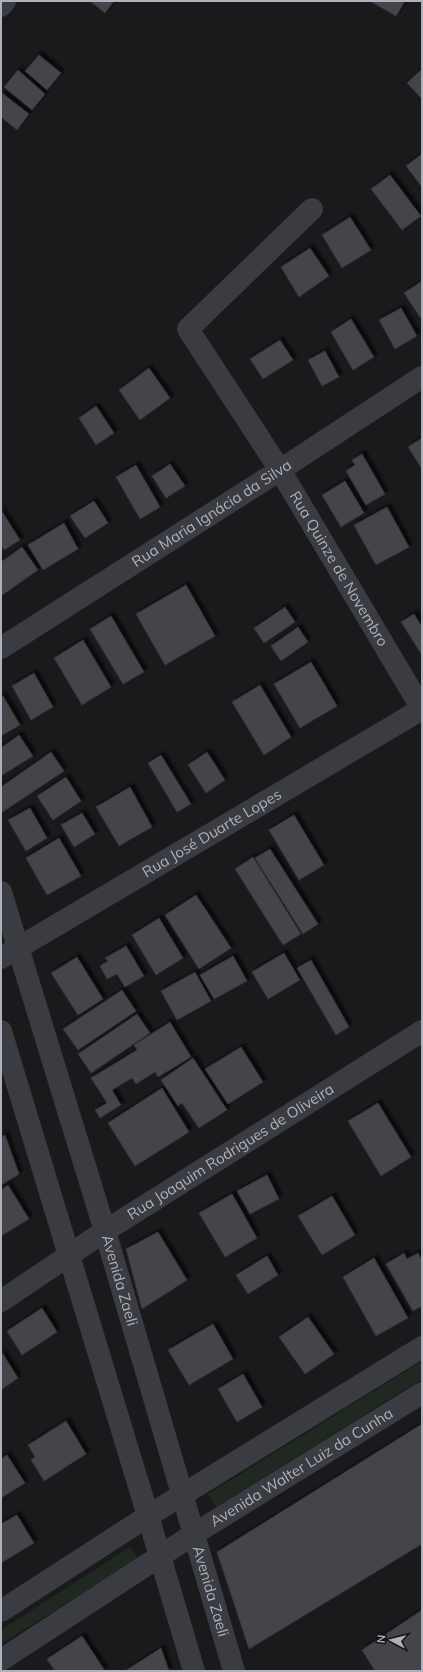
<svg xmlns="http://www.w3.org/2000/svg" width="423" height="1672" font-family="Mulish,sans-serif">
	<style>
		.green { fill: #1f2921 }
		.building { fill: #44454a; stroke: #343439; filter: url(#shadow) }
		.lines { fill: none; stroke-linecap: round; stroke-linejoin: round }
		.minor { stroke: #3b3c42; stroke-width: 22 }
		.labels { text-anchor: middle; stroke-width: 3.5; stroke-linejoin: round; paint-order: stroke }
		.street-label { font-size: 15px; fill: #acb1bd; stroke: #151518 }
	</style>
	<defs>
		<filter id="shadow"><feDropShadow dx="3.5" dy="-3.5" stdDeviation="1" flood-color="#0009"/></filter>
	</defs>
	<rect width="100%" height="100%" fill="#1a1a1d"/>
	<!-- green -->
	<g class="green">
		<polygon points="422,1361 422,1379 216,1507 208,1494"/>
		<polygon points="130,1547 138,1559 1,1644 1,1630"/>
	</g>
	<!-- building -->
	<g class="building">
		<polygon points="90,1 114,1 105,13"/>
		<polygon points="370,1 405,1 396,16"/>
		<polygon points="39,55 61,73 47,90 25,71"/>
		<polygon points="422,69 422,99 407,83"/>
		<polygon points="18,70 45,94 32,110 4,87"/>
		<polygon points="2,93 29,114 17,130 1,117"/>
		<polygon points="422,154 422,187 406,166"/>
		<polygon points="390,175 421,216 402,230 371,189"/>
		<polygon points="350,217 371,250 342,268 322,235"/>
		<polygon points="310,248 329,276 299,297 281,267"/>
		<polygon points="422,281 422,320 404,293"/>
		<polygon points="401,308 417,336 395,349 379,320"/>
		<polygon points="351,319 374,357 353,370 331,332"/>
		<polygon points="280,340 293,360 263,379 250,359"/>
		<polygon points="325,351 339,377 322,386 308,360"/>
		<polygon points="149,368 170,398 140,420 119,390"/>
		<polygon points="96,406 114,433 96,445 79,418"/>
		<polygon points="422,438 422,469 408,447"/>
		<polygon points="362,454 385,494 366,505 346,471 355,465 352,460"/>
		<polygon points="170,464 185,486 166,498 152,476"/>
		<polygon points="136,465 160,507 140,519 116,477"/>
		<polygon points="345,481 364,513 341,527 322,495"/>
		<polygon points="94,501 108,523 85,538 70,516"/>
		<polygon points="387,507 409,547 376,565 354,525"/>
		<polygon points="1,510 20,540 4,550 1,545"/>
		<polygon points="64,523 78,549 43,570 28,545"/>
		<polygon points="22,547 38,570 1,596 1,562"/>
		<polygon points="186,585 215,636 165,665 136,614"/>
		<polygon points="285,607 295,622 264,643 254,628"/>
		<polygon points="414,614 422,627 422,655 401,622"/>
		<polygon points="111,616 144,672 123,684 90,629"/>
		<polygon points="298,627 308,642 281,661 271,646"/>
		<polygon points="83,640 111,687 82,705 54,658"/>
		<polygon points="311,662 337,706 300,728 274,684"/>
		<polygon points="34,673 53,707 31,720 12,686"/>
		<polygon points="260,685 291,737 264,755 232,702"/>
		<polygon points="3,696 20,725 1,736 1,697"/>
		<polygon points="19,735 33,756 1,776 1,748"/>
		<polygon points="51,752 64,771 1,813 1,787"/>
		<polygon points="207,752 225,780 206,793 188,765"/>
		<polygon points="161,755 191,804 177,812 148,763"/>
		<polygon points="66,777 81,801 53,820 37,796"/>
		<polygon points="130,787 152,827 119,846 96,807"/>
		<polygon points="30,808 47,838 26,851 8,820"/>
		<polygon points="82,813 95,834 74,847 61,825"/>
		<polygon points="294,815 324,865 299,880 269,830"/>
		<polygon points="59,838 81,876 47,895 26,858"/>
		<polygon points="270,849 318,924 303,934 255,858"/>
		<polygon points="253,857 301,934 283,945 235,869"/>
		<polygon points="196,895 231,948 199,969 165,915"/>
		<polygon points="159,918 183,958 156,975 132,935"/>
		<polygon points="126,946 144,976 125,987 117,974 107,979 100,966 108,961 105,958"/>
		<polygon points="284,953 300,980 268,999 252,972"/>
		<polygon points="233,956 247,981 214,999 200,975"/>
		<polygon points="77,957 103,999 78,1015 51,973"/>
		<polygon points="311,960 349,1027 336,1035 297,968"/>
		<polygon points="195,972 211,1001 177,1020 161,991"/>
		<polygon points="122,990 136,1011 78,1050 63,1029"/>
		<polygon points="137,1014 150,1033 91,1073 78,1054"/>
		<polygon points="170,1022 191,1057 158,1077 155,1072 136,1084 132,1078 112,1090 121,1105 100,1118 95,1110 107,1103 91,1078 137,1050 134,1045"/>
		<polygon points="241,1047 263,1082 228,1104 205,1069"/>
		<polygon points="193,1058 227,1110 199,1128 182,1103 178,1106 161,1080"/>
		<polygon points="162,1088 189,1132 135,1166 108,1123"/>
		<polygon points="378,1103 411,1157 381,1176 348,1121"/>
		<polygon points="5,1135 19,1174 1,1185 1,1138"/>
		<polygon points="267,1175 279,1199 250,1214 237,1191"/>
		<polygon points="8,1185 29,1219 1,1236 1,1190"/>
		<polygon points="232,1194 257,1238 225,1257 199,1213"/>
		<polygon points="332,1196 355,1235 322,1255 298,1216"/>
		<polygon points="158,1232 187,1280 142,1309 126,1249"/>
		<polygon points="404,1253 407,1259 418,1253 422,1261 422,1306 413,1311 386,1264"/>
		<polygon points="267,1256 278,1275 248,1294 236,1275"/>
		<polygon points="374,1258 408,1318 376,1336 343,1277"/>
		<polygon points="42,1308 57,1332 22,1355 7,1331"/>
		<polygon points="308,1317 334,1354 305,1374 279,1337"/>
		<polygon points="213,1324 233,1359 189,1385 168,1350"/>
		<polygon points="1,1351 18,1378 1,1390"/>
		<polygon points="243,1374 262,1407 237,1422 218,1389"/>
		<polygon points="66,1421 86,1454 44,1481 31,1460 35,1457 28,1445"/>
		<polygon points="422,1424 422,1544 249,1649 217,1552"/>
		<polygon points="7,1455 25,1483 1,1498 1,1459"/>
		<polygon points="17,1515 34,1543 1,1563 1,1524"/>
		<polygon points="422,1610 422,1671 375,1671 362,1650"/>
		<polygon points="82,1636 105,1671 55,1671 47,1659"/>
		<polygon points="161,1648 169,1671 125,1671"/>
	</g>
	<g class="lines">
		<!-- minor -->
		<g class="minor">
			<polyline points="1,6 5,1"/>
			<path id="s1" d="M312,209L188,329L280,470L422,709"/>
			<path id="s2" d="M1,648L280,470L422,377"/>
			<path id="s3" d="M1,892L105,1231L234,1671"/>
			<path id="s4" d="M1,958L422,709"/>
			<polyline points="1,1031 148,1516 194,1671"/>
			<path id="s5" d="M1,1301L105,1231L422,1031"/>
			<polyline points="1,1611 148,1516 422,1347"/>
			<path id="s6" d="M1,1660L194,1534L422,1393"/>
		</g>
	</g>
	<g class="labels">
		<!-- street labels -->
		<g class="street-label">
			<text dy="5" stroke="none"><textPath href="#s2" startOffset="250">Rua Maria Ignácia da Silva</textPath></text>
			<text dy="5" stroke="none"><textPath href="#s1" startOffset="456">Rua Quinze de Novembro</textPath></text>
			<text dy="5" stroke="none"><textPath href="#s4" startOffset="245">Rua José Duarte Lopes</textPath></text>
			<text dy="5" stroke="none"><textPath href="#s5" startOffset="274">Rua Joaquim Rodrigues de Oliveira</textPath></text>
			<text dy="5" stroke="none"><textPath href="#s3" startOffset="406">Avenida Zaeli</textPath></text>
			<text dy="5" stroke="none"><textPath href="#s6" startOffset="357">Avenida Walter Luiz da Cunha</textPath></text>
			<text dy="5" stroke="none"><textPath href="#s3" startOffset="730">Avenida Zaeli</textPath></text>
		</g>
	</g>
	<!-- border -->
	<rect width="423" height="1672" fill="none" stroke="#acb1bd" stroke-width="4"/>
	<!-- north arrow -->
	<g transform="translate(391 1640) rotate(277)" stroke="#151518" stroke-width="3" paint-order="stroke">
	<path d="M0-3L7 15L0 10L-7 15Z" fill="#acb1bd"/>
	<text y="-6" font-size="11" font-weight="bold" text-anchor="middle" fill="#acb1bd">N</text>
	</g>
</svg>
